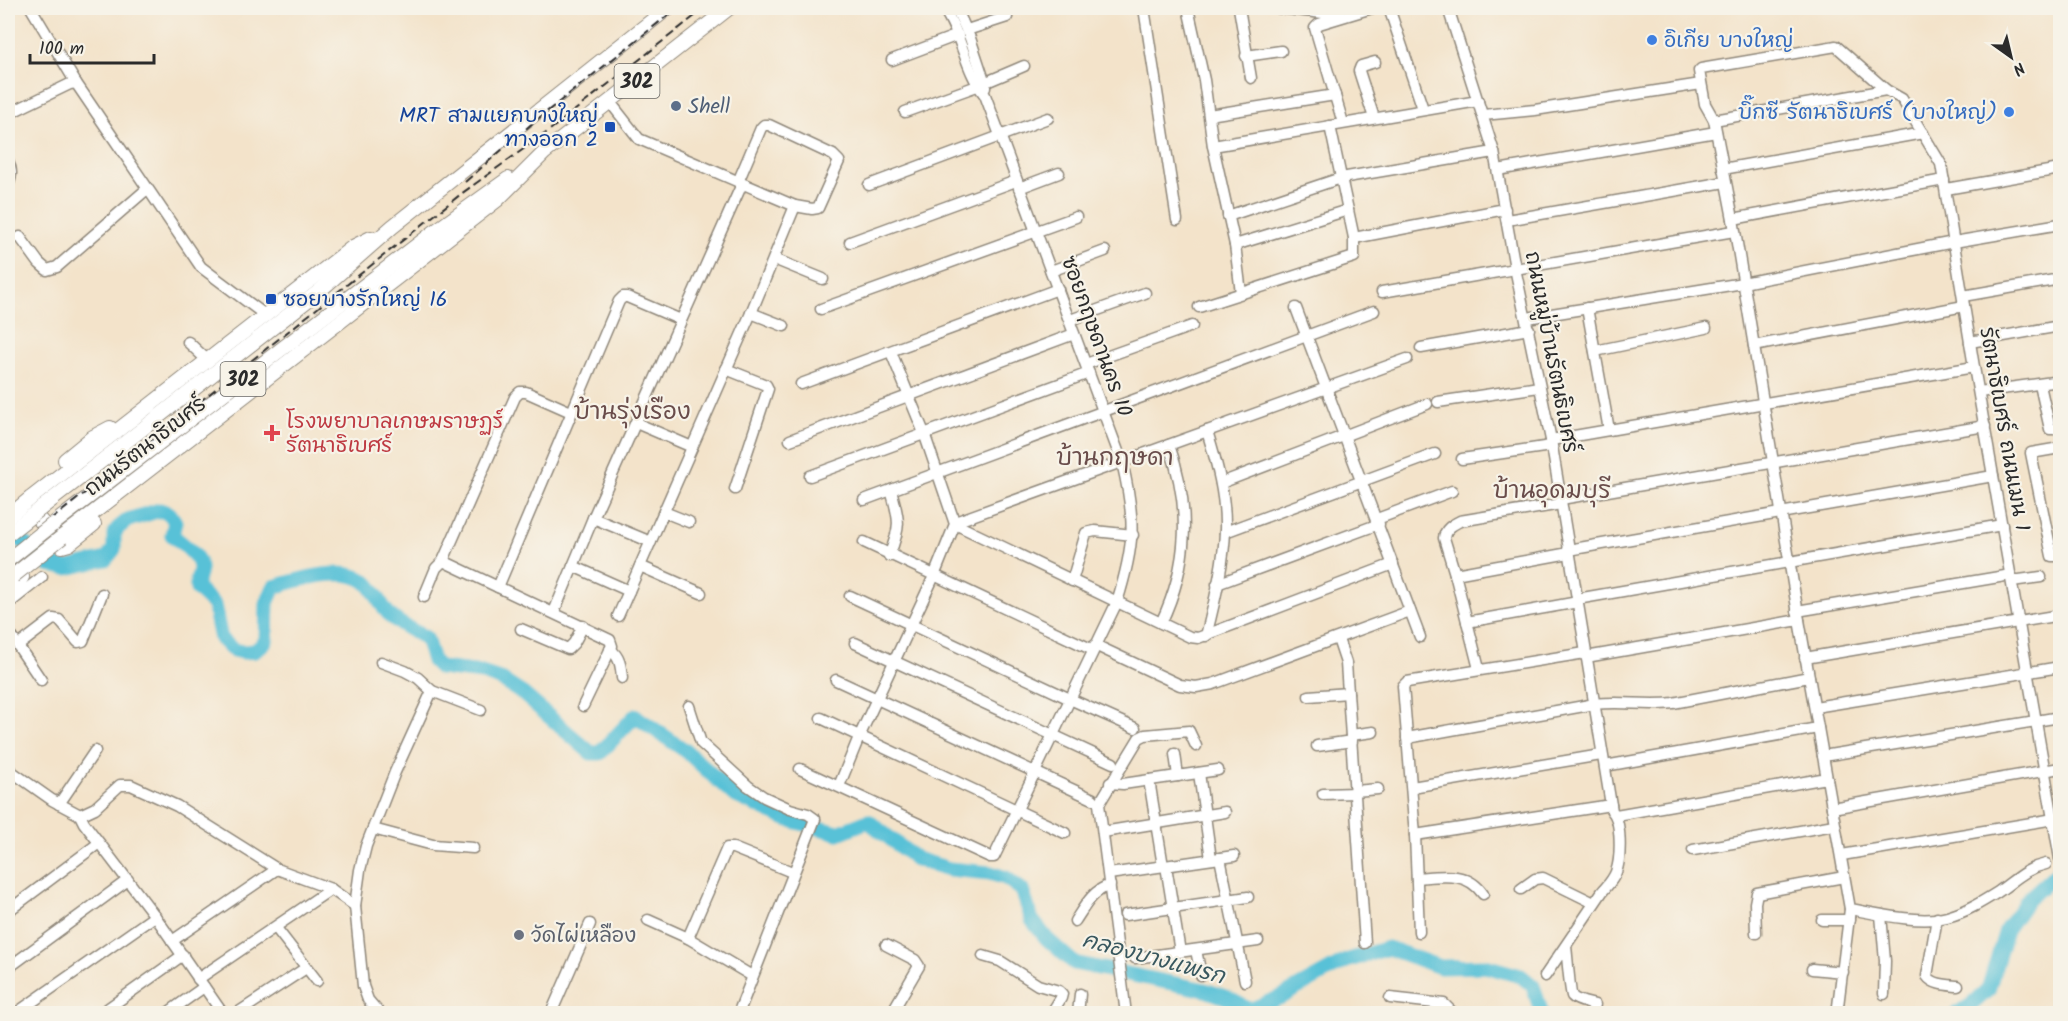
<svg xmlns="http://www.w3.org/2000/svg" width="2068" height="1021" font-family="Kalam,'Playpen Sans Thai',sans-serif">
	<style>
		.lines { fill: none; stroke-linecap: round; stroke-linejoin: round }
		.river { stroke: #59c1d7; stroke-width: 15 }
		.minor-casing { stroke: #8f877a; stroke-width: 13 }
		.major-casing { stroke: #8f877a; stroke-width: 16 }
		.minor { stroke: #fff; stroke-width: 10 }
		.major { stroke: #fff; stroke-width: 14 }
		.rail { stroke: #2b2b2b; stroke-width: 2; stroke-dasharray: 9 4.5; stroke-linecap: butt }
		.major-bridge-casing { stroke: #8f877a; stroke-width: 16; stroke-linecap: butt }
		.major-bridge { stroke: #fff; stroke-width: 14 }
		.shop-dot { fill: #3f7fe0; stroke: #f7f3e8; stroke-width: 2 }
		.service-dot { fill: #5c6f8a; stroke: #f7f3e8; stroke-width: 2 }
		.transit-dot { fill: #1a4fb4; stroke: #f7f3e8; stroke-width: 2 }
		.health-dot { fill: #e0444e; stroke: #f7f3e8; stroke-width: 2 }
		.worship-dot { fill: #6b7280; stroke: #f7f3e8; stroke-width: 2 }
		.labels { text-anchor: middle; stroke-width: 4.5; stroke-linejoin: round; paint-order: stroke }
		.shield { fill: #f7f3e8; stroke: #686764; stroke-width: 1.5 }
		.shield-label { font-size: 20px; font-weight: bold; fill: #2b2b2b }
		.shop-label { font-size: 21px; fill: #366cbe; stroke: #f7f3e8; text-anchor: start }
		.service-label { font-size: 21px; fill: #4e5e75; stroke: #f7f3e8; text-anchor: start }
		.transit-label { font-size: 21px; fill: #164399; stroke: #f7f3e8; text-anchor: end }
		.street-label { font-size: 21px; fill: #2b2b2b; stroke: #f7f3e8 }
		.health-label { font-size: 21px; fill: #be3a42; stroke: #f7f3e8; text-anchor: start }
		.worship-label { font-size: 21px; fill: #5b616d; stroke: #f7f3e8; text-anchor: start }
		.water-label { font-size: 22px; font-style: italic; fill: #39585f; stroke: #f7f3e8 }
		.quarter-label { font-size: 24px; fill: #6a4d4b; stroke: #f7f3e8 }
	</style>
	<rect width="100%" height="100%" fill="#f7f3e8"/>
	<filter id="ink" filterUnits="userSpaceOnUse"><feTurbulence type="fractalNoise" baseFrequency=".0167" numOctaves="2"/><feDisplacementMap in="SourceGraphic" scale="12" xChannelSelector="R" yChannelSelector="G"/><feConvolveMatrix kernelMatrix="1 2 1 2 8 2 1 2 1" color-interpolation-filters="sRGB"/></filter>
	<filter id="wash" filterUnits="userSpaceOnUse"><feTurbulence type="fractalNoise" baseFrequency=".008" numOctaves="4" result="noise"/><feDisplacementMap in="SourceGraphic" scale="24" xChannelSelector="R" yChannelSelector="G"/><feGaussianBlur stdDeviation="1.35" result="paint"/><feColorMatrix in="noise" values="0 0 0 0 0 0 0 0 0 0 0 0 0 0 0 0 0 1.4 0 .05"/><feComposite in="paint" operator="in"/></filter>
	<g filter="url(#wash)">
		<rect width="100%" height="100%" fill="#f3e3ca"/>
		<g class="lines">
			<!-- river -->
			<g class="river">
				<path d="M8,529L49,565L67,568L106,559L114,549V534L118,528L128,520L160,510L170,514L175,522L172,535C181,543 201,556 200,569C199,577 196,579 197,589L214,605L221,639L233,650L243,652L255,651L266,641L267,603L274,587C298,580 343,565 365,581C378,591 381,610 394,619C403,626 415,632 426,638L433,661L440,668L482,673L500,679L523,694L591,753H600L635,716L686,751L734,795L786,819L838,833L868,821L916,859L949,869L990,873L1006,878L1022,890L1032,920L1047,939L1074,963L1205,990L1225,997L1250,1010L1281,997L1346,961L1388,948L1440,967L1485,966L1521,976L1533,986L1542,1014"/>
				<polyline points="1956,1014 1970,1006 1988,990 2006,930 2027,900 2060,870"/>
			</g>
		</g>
	</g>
	<g filter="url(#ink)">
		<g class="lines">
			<defs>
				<g id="minor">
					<polyline points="31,8 76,83 201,267 265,315"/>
					<polyline points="956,8 970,38 985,83 985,88"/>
					<polyline points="1144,8 1177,220"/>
					<polyline points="1188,8 1204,80 1213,146 1235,245 1241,293"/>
					<polyline points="1239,8 1251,78"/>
					<polyline points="1278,8 1341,15"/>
					<polyline points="1389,8 1423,109"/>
					<path d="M1448,8L1494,152L1515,268L1551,440L1612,811C1622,821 1621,859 1616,872C1613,880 1607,886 1602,892L1545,976"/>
					<polyline points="967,30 1007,17"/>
					<polyline points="1246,56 1281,51"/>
					<polyline points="892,60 958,35"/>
					<polyline points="610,102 639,139 795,206 812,209 818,208 839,161 833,155 769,125 764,125 761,128 738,182"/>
					<polyline points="905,112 977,86 1024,66"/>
					<polyline points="8,114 70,84 76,83"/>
					<polyline points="1209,115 1335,95"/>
					<polyline points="1483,115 1535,110 1701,84"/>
					<polyline points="1374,118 1359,71 1361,66 1375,62"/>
					<polyline points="1714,120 1886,90"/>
					<polyline points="1343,123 1315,28 1319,24 1372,8"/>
					<polyline points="1213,146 1478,101"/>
					<path d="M8,161C12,170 12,176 8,185"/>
					<polyline points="1723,169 1923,133"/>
					<polyline points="1498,170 1716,132"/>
					<polyline points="869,185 1048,118"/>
					<polyline points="1019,188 1059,173"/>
					<polyline points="1946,189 2060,169"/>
					<polyline points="1228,216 1341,178 1494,152"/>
					<polyline points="1733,219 1944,180"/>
					<polyline points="1507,220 1725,182"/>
					<polyline points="20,237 39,263 47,270 57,267 147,189"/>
					<polyline points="1354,238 1505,209"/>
					<polyline points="850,242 1016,181"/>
					<polyline points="1235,245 1348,210"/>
					<polyline points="774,259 823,279"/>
					<polyline points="1051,271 1105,251"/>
					<polyline points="1382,292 1734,231"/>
					<polyline points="1963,296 2060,279"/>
					<polyline points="1199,307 1354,257 1354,238 1330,126"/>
					<polyline points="1296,308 1420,637"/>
					<polyline points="1587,308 1609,430"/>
					<polyline points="821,309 1076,217"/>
					<polyline points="751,313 784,326"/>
					<polyline points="1527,318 1743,283 1954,242 2060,224"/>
					<polyline points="1070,320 1145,293"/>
					<polyline points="188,342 207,360"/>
					<polyline points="1970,342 2060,326"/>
					<polyline points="1754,346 1964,306"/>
					<polyline points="1421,348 1529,329"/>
					<polyline points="1595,351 1706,328"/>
					<polyline points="1086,364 1192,326"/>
					<polyline points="726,369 766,385 768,389 735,489"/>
					<polyline points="801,384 1058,289"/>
					<polyline points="2040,385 2050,429 2060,429"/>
					<polyline points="1979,392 2060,381"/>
					<polyline points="1438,402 1539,387"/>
					<polyline points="636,423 692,447"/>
					<polyline points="790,440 1074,334"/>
					<polyline points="1551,440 1974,367"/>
					<polyline points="2060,448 2031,453 2052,556 2060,556"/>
					<polyline points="1462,459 1551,446"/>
					<polyline points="810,476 1089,373"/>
					<polyline points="1221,483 1427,404"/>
					<polyline points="1561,499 1985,426"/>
					<polyline points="864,500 1374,311"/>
					<polyline points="664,512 689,522"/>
					<polyline points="593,518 651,542"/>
					<polyline points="1377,519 1452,491"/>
					<polyline points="955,522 1407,359"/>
					<polyline points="955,524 1190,637 1198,638 1393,564"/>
					<polyline points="1225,532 1435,454"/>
					<polyline points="864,542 1093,650"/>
					<polyline points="1568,550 1993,476"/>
					<path d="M889,556C901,526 900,521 891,490"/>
					<polyline points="443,561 610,640 612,646 583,706"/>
					<polyline points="573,566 629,591"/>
					<polyline points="640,566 701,593"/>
					<polyline points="1455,574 1569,553"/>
					<polyline points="1072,581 1086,533 1095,531 1133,535"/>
					<polyline points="2012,581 2041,577"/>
					<polyline points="1217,584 1379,524"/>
					<polyline points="498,587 619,301 623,297 627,297 681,320"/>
					<polyline points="850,596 1070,699 1135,728"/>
					<polyline points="424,597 436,568 443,561 515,397 520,392 526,392 571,412"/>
					<polyline points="1577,599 2002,525"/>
					<polyline points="8,604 42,577"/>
					<polyline points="1797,611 2011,575"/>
					<polyline points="554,612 593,518 742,184"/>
					<polyline points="618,616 751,313 795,206"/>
					<polyline points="1467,622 1578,602"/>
					<path d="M1161,623C1189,564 1191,507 1169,445"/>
					<polyline points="521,629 568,649 574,643 583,626"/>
					<polyline points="8,631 41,680"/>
					<path d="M1206,636C1214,605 1224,563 1225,531C1226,497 1217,463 1207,431"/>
					<polyline points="1338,639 1346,663 1365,943"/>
					<polyline points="855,643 1113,763"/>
					<polyline points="19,645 53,619 59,620 78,642 83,641 102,594"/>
					<polyline points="1095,645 1180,685 1196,687 1213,684 1410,611"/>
					<path d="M610,649C620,657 621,666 622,678"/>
					<polyline points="1586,657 1799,620"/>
					<polyline points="1805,658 2060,615"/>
					<polyline points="381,662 405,671 418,678 432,691 481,710"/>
					<path d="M1479,669L1455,574L1444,538C1445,529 1452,525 1460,521L1561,504"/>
					<polyline points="836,680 1093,799"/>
					<polyline points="1309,696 1348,693"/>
					<polyline points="689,706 701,743 748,786 764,797 790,809 808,814 815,819 738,1014"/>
					<polyline points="1815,707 2060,667"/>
					<polyline points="821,718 1065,833"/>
					<polyline points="1351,735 1373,732"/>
					<path d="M1407,738L1595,704C1621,701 1647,706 1673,703L1809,677"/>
					<polyline points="1317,746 1352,741"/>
					<polyline points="1175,754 1178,776"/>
					<polyline points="1823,756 2060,717"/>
					<polyline points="1605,766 1818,728"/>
					<polyline points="8,769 52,800 80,815 84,823 155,916 223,1014"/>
					<path d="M800,769L990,857H994L1117,602C1135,544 1136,521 1122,462L985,95C965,71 962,34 943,8"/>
					<polyline points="1199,773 1211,859"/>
					<polyline points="1149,780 1163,866"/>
					<polyline points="1110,783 1123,784 1218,770"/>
					<polyline points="839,786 859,737 934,576 955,524 924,433 891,352"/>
					<polyline points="1412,787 1601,755"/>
					<polyline points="1355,791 1378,789"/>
					<polyline points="1323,794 1355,793"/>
					<polyline points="59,804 95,751"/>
					<polyline points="1832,808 2060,768"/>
					<polyline points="80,815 95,808 120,785 131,785 177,806 277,869 331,889 355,906"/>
					<polyline points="1616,815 1827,778"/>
					<polyline points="373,829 433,845 473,848"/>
					<polyline points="1103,832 1225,812"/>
					<polyline points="1415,835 1611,805"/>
					<polyline points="1693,850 1834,825"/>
					<polyline points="1842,855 2060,818"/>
					<polyline points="1220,858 1245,981"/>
					<path d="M2046,864C2026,868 2014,881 1998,892C1982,902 1966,912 1947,917C1920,924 1877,914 1850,909L1799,620L1733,219L1714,120L1705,104L1699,71L1701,69L1836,46L1886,90L1902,99L1941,164L1974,367L2060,859"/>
					<polyline points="1166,866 1180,952"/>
					<polyline points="1109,874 1234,856"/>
					<path d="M1417,878C1443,876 1467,871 1483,894"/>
					<polyline points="1521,889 1535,879 1543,878 1594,903"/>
					<polyline points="8,911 99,843"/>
					<polyline points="1125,915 1248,897"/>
					<polyline points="1881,915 1885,961 1884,994"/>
					<path d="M1937,918L1927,976C1933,985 1948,985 1958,986"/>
					<polyline points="648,920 688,938 752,976"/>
					<polyline points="1822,920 1849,920"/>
					<path d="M1075,921C1085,906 1092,891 1110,885"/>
					<polyline points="276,928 317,981"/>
					<polyline points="1419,932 1415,835 1403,686 1407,682 1585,653"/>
					<polyline points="1756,933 1755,903 1757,893 1844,877"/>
					<polyline points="688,938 727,848 733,848 792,872"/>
					<polyline points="172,941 277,869"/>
					<polyline points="886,945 915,960 919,966 891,1014"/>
					<path d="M1566,946C1567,954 1570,993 1572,996C1576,1001 1588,1003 1595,1005"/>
					<polyline points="1196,950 1201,975"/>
					<polyline points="983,956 1000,961 1038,985 1059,991 1062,994 1061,998 1051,1014"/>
					<polyline points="1135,958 1258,941"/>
					<polyline points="8,968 128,880"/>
					<polyline points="1812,969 1843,972"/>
					<polyline points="198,979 331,889"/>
					<polyline points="1390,998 1444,1004 1454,1014"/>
					<polyline points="552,1011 590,924"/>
					<polyline points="15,1014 155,916"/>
					<polyline points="100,1014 183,955"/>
					<polyline points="166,1014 204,987"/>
					<polyline points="236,1014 306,968"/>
					<polyline points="380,1014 368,1000 363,986 355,906 360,870 366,846 395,772 432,691"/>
					<polyline points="1078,1014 1080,994"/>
					<polyline points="1126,1014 1099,804 1139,738 1145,735 1189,731 1196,746"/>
					<polyline points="1837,1014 1850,909"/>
				</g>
				<g id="major">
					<polyline points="65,460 93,437 110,428"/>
					<polyline points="31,498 353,247 371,238"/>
					<polyline points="28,506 62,546 69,544 94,524"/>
					<polyline points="40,509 318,292 392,227 668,8"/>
					<polyline points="52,525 433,233 508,179"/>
					<polyline points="62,537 497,200 544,153 729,8"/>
					<polyline points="8,594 16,587 22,577 12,564"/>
				</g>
			</defs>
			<!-- minor casing -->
			<use href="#minor" class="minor-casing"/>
			<!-- major casing -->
			<use href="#major" class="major-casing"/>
			<!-- minor -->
			<use href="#minor" class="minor"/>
			<!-- major -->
			<use href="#major" class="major"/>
			<!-- rail -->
			<g class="rail">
				<polyline points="465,182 535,121 677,8"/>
				<polyline points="8,554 461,194 546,133 705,8"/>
			</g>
			<defs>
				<g id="major-bridge">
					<polyline points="8,517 31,498"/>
					<polyline points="8,534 40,509"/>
					<polyline points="8,560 52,525"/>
					<polyline points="13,576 62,537"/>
				</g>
			</defs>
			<!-- major-bridge casing -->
			<use href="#major-bridge" class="major-bridge-casing"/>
			<!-- major-bridge -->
			<use href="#major-bridge" class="major-bridge"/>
		</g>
	</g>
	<!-- markers -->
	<g class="shop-dot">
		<circle cx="1652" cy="40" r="6"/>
		<circle cx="2009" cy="112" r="6"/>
	</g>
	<circle class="service-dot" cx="676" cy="106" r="6"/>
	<g class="transit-dot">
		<rect x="604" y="121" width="12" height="12" rx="3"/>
		<rect x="265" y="293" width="12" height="12" rx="3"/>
	</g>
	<path class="health-dot" d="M269 424h6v6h6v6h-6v6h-6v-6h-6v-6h6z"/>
	<circle class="worship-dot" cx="519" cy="935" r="6"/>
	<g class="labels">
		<!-- shield labels -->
		<g class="shield">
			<rect x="614.5" y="64" width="45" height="34" rx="4.5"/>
			<rect x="220.5" y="362" width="45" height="34" rx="4.5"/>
		</g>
		<g class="shield-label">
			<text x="637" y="88">302</text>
			<text x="243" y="386">302</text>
		</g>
		<!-- shop labels -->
		<g class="shop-label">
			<text x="1664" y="47">อิเกีย บางใหญ่</text>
			<text x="1997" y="119" text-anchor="end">บิ๊กซี รัตนาธิเบศร์ (บางใหญ่)</text>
		</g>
		<!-- service labels -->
		<g class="service-label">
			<text x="688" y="113">Shell</text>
		</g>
		<!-- transit labels -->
		<g class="transit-label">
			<text x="598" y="122">MRT สามแยกบางใหญ่<tspan x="598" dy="24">ทางออก 2</tspan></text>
			<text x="283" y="306" text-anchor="start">ซอยบางรักใหญ่ 16</text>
		</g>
		<!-- street labels -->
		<g class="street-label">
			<text transform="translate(1097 336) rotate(70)" y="7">ซอยกฤษดานคร 10</text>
			<text transform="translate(1552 352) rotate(79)" y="7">ถนนหมู่บ้านรัตนธิเบศร์</text>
			<text transform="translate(2005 429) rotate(80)" y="7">รัตนาธิเบศร์ ถนนเมน 1</text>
			<text transform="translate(145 446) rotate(-38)" y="7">ถนนรัตนาธิเบศร์</text>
		</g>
		<!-- health labels -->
		<g class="health-label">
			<text x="286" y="428">โรงพยาบาลเกษมราษฏร์<tspan x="286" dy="24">รัตนาธิเบศร์</tspan></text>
		</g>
		<!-- worship labels -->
		<g class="worship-label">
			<text x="531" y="942">วัดไผ่เหลือง</text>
		</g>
		<!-- water labels -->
		<g class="water-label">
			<text transform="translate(1154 957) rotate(15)" y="8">คลองบางแพรก</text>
		</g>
		<!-- quarter labels -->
		<g class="quarter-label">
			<text x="632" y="419">บ้านรุ่งเรือง</text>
			<text x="1115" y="465">บ้านกฤษดา</text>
			<text x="1552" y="498">บ้านอุดมบุรี</text>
		</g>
	</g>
	<!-- margin -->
	<rect width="2068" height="1021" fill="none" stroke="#f7f3e8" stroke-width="30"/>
	<!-- north arrow -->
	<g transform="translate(2011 57) rotate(146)" stroke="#f7f3e8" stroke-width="4.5" paint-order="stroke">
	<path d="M0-4.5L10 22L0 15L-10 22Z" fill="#2b2b2b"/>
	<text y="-9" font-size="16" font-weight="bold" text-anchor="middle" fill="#2b2b2b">N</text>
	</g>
	<!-- scale -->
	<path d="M30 54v9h124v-9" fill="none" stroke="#2b2b2b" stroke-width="3"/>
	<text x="39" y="54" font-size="18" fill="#2b2b2b" stroke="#f7f3e8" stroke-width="4.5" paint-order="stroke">100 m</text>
</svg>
